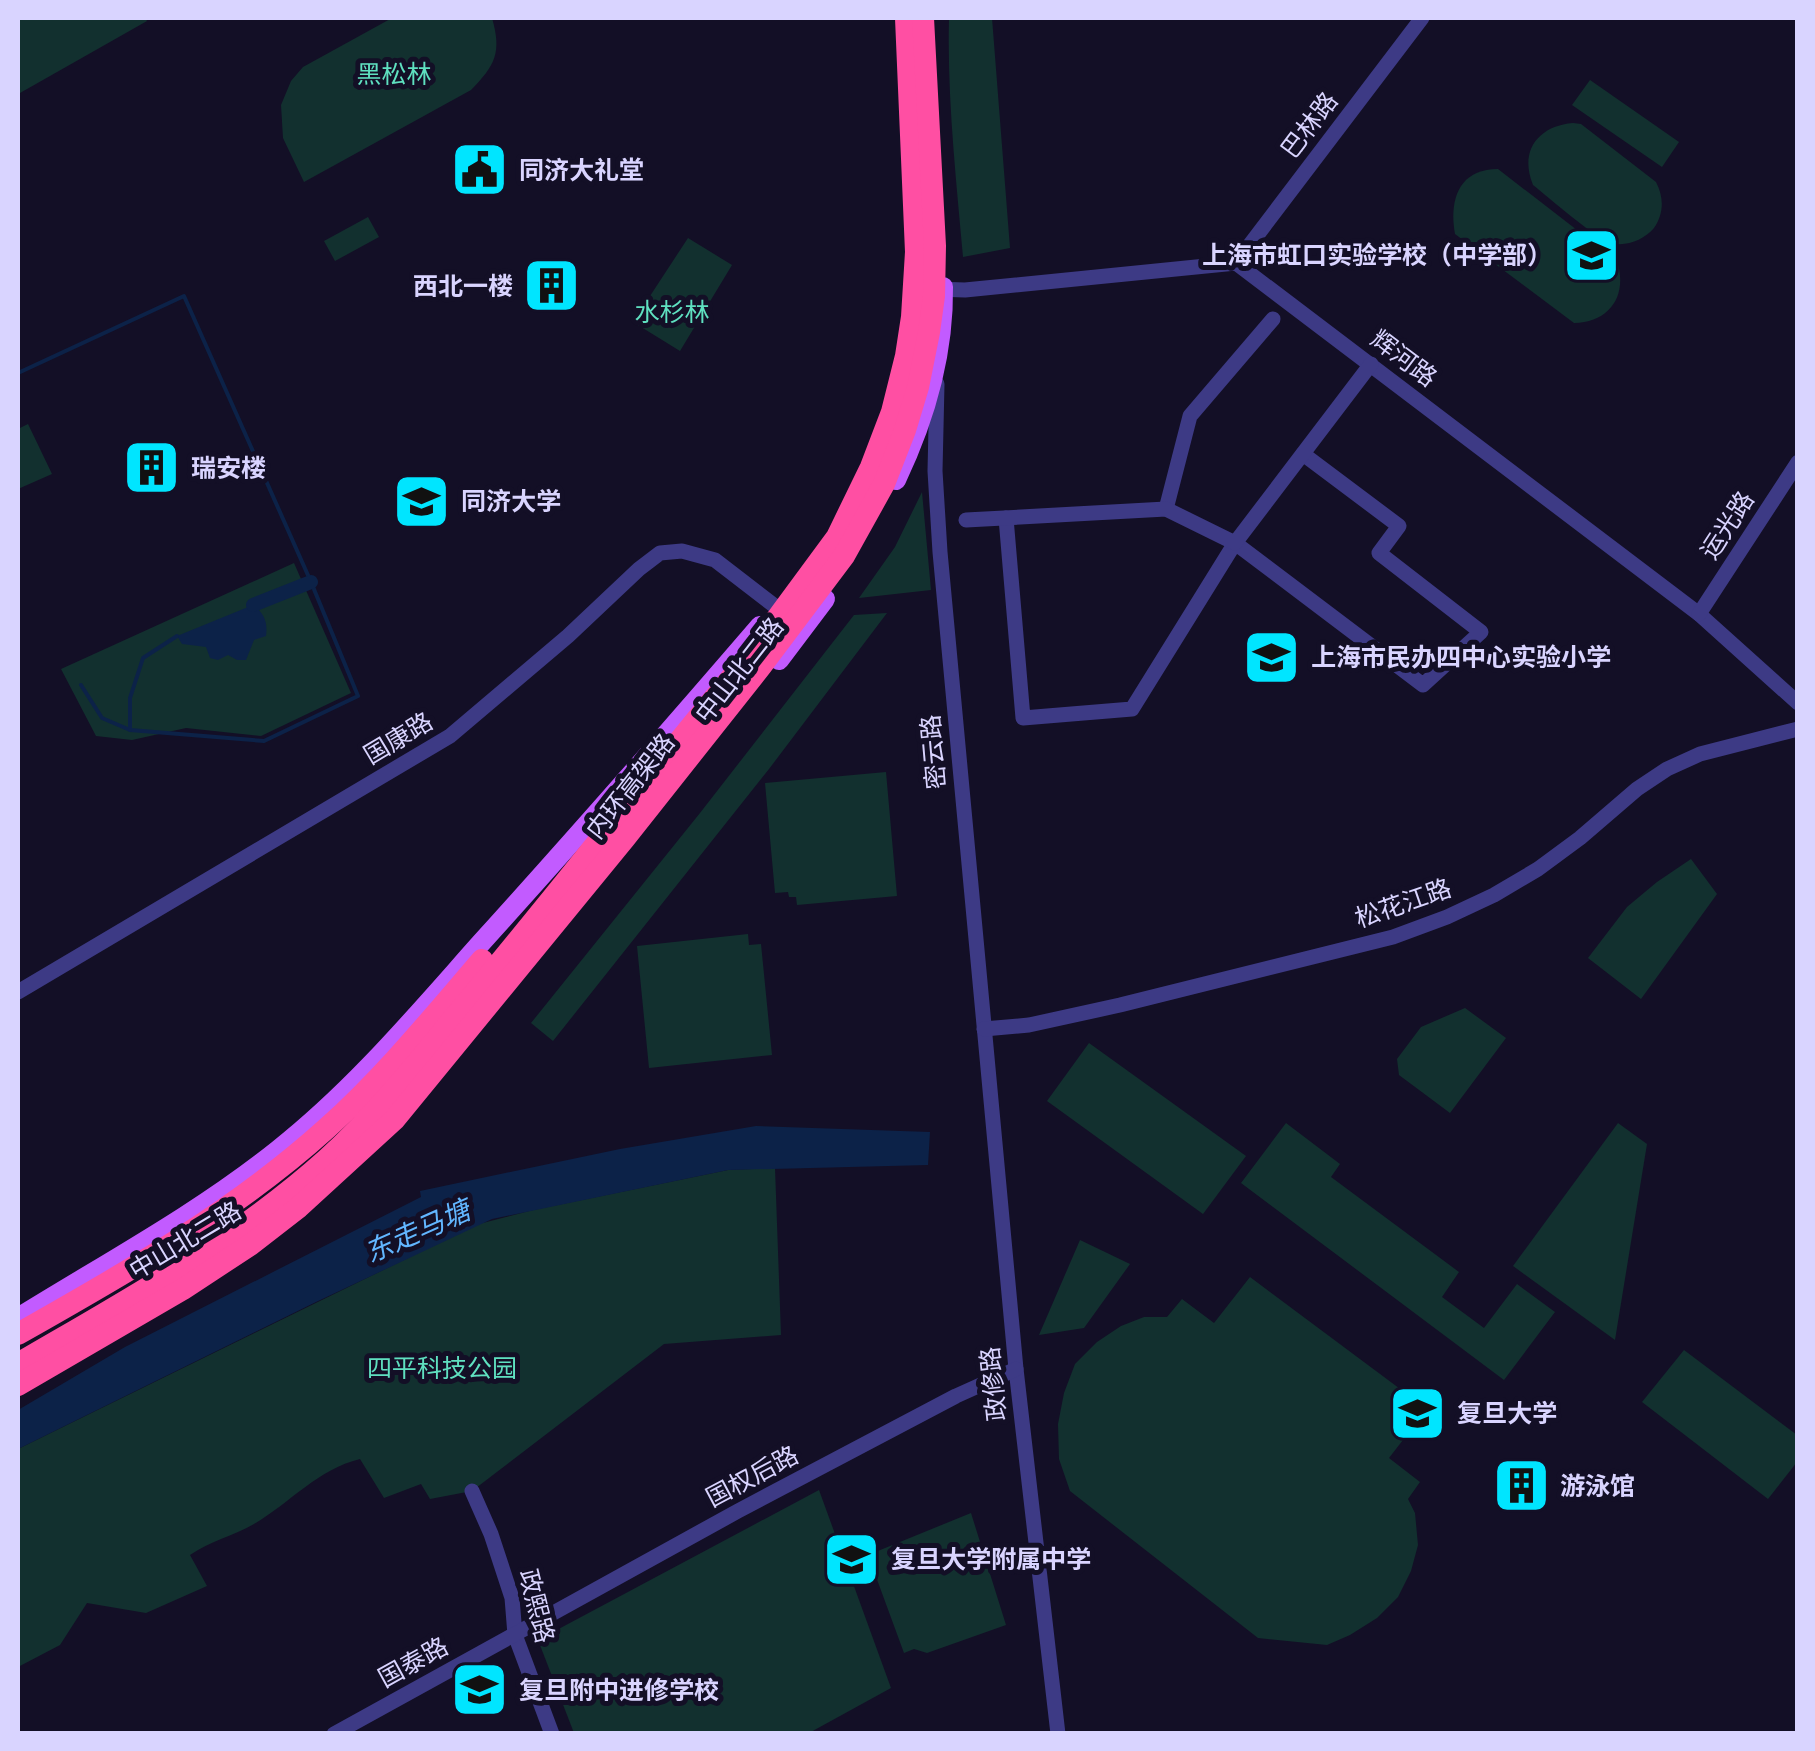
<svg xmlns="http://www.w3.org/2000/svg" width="1815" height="1751" font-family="'PT Sans','Noto Sans SC',sans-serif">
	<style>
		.green { fill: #12302f }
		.water { fill: #0c2248 }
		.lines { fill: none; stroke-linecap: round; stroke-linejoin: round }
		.stream { stroke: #0c2248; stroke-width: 4 }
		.canal { stroke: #0c2248; stroke-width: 14 }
		.minor { stroke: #3d3a85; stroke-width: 15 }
		.major { stroke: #c25bff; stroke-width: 20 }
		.highway { stroke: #ff4fa3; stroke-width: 22 }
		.highway-bridge { stroke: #ff4fa3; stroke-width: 22 }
		.labels { text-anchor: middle; stroke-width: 10; stroke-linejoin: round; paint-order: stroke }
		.park-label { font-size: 25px; fill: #5fe0c0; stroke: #130f26 }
		.street-label { font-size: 25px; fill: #d9d4ff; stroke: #130f26 }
		.poi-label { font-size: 25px; font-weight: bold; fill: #d9d4ff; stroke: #130f26; text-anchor: start }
		.water-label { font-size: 28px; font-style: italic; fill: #62b6ff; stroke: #130f26 }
	</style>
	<rect width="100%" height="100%" fill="#130f26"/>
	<!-- green -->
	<g class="green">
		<polygon points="18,18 145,18 147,21 20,93 18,89"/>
		<path d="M392,18H492C502,53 495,65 471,90L304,182L283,138L281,105L291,81L303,67Z"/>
		<path d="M949,18H992L1010,248L963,257C956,177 947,97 949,18Z"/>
		<polygon points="1590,80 1679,142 1662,167 1572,105"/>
		<path d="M1573,123L1581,124L1656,182C1664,197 1664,214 1654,228C1644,240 1626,247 1611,243C1596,239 1548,197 1533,185C1519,151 1538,126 1573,123Z"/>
		<path d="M1498,169L1617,261C1628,295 1610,322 1574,323L1455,234C1449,201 1458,169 1498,169Z"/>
		<polygon points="368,217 379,237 335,261 324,241"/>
		<polygon points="688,238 732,265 680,351 633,322"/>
		<polygon points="28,424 52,474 18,489 18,429"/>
		<polygon points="922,492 931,590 859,598 895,547"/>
		<polygon points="294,563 351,693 261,736 186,728 132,740 96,736 61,669"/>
		<polygon points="887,613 769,769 553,1041 531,1023 700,813 854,615"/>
		<polygon points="886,772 897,896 797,905 796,897 789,897 788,892 775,893 765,783"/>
		<polygon points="1691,859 1717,894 1641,999 1588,958 1627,907 1657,882"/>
		<polygon points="748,934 749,945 761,944 772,1055 649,1068 637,946"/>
		<polygon points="1465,1008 1506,1038 1450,1113 1399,1075 1397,1059 1421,1027"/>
		<polygon points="1089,1043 1246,1156 1203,1214 1047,1101"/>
		<polygon points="1286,1123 1340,1164 1331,1177 1459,1272 1442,1297 1484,1328 1517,1284 1555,1312 1504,1380 1241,1183"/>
		<polygon points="1618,1123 1647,1144 1615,1340 1513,1266"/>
		<path d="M775,1168L781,1335L664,1344L472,1491L430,1499L421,1484L384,1498L360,1459C318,1469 290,1503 254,1524C233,1536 210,1541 190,1555L207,1586L146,1613L87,1603L60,1645L18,1667V1449L475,1225L533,1210L728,1170Z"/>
		<polygon points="1080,1240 1130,1264 1084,1328 1039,1335"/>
		<polygon points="1250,1277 1427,1409 1389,1458 1420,1482 1408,1499 1415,1513 1418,1545 1411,1571 1398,1597 1377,1618 1350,1635 1327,1645 1258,1638 1070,1491 1059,1459 1058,1424 1064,1393 1075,1364 1097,1342 1121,1326 1144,1317 1167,1317 1182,1299 1214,1323"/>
		<polygon points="1684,1350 1797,1435 1797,1462 1768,1499 1642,1402"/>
		<polygon points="819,1490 891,1688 809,1733 574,1733 538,1640"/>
		<polygon points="971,1513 1006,1625 927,1653 914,1649 904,1653 868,1555"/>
	</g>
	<!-- water -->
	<g class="water">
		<path d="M253,605C264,613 268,622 266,636L254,640L246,660H237L228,655L218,660L210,658L206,647L182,644L177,636Z"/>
		<polygon points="756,1126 930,1132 928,1165 728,1170 492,1219 316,1302 18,1449 18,1410 125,1347 421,1197 420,1191 620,1149"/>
	</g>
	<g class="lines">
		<!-- stream -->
		<g class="stream">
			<polyline points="18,373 184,296 311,582 358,696 264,741 130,730 102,718 81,685"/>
			<polyline points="130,730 130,698 143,658 177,636"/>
		</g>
		<!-- canal -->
		<polyline class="canal" points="253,605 311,582"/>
		<!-- minor -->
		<g class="minor">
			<polyline points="1236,263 1422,18"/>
			<polyline points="935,289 965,290 1236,263 1699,614 1798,703"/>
			<polyline points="937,384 935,471 940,552 1016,1369 1058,1734"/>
			<polyline points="1166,509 1190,416 1273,319"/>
			<polyline points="1006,518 1023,718 1132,709 1235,543 1423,685 1481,632 1379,553 1399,526 1303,454"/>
			<polyline points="966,520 1166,509 1235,543 1371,364"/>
			<polyline points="1699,614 1798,462"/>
			<polyline points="18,992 450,736 568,636 639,569 660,553 682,551 715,560 776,607"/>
			<polyline points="984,1029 1029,1025 1120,1005 1393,937 1447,917 1494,895 1538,869 1580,838 1637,789 1667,769 1700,754 1798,729"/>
			<polyline points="472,1491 491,1534 512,1598 515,1635 552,1734"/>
			<polyline points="334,1734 738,1511 956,1396 1016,1369"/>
		</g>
		<!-- major -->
		<g class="major">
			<path d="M896,480C925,419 944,354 943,287"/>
			<polyline points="779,660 825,599"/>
			<path d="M18,1318C105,1264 198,1214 278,1150C354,1090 416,1016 480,944C575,839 668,733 760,626"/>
		</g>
		<!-- highway -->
		<g class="highway">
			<path d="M18,1334C126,1273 234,1212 327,1128C384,1077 432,1018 482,960"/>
			<path d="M18,1364C124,1302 235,1242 327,1159C378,1113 420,1059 463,1007C545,909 623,810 703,712"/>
		</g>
		<!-- highway-bridge -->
		<g class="highway-bridge">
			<polyline points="703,712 747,659 837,537 871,467 892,412 906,356 912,317 916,252 906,18"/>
			<polyline points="18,1385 183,1289 250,1245 299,1207 394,1120 625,838 762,665 844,556 884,484 905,430 918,387 929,332 934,296 935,246 923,18"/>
		</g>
	</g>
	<!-- icons -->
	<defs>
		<symbol id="civic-square" viewBox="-11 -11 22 22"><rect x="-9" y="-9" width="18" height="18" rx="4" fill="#00e5ff" stroke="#130f26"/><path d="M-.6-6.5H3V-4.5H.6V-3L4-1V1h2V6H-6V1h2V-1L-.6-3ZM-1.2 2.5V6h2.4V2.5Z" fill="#111"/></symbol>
		<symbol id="school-square" viewBox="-11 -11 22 22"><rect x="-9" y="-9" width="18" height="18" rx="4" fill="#00e5ff" stroke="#130f26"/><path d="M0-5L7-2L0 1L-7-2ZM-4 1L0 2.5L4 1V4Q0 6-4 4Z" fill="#111"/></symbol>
		<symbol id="building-square" viewBox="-11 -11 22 22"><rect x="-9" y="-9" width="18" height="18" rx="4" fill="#00e5ff" stroke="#130f26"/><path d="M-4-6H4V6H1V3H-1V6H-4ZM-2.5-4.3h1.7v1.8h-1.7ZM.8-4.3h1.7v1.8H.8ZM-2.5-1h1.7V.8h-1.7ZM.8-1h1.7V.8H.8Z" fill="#111"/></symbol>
		<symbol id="university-square" viewBox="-11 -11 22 22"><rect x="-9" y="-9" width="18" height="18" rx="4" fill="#00e5ff" stroke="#130f26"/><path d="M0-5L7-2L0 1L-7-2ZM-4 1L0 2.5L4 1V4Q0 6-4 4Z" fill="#111"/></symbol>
	</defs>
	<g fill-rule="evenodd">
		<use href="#civic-square" x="448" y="138" width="63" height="63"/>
		<use href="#school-square" x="1560" y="224" width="63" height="63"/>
		<use href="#building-square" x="520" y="254" width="63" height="63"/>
		<use href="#building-square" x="120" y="436" width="63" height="63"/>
		<use href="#university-square" x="390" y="470" width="63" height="63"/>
		<use href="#school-square" x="1240" y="626" width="63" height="63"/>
		<use href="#university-square" x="1386" y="1382" width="63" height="63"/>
		<use href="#building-square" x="1490" y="1454" width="63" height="63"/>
		<use href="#school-square" x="820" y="1528" width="63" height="63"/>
		<use href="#school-square" x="448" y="1658" width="63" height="63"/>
	</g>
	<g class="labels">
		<!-- park labels -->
		<g class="park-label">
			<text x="394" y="83">黑松林</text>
			<text x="672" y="321">水杉林</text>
			<text x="442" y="1377">四平科技公园</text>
		</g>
		<!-- street labels -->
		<g class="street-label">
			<text transform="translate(1309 125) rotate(-53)" y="9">巴林路</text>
			<text transform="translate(1404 358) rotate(37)" y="9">辉河路</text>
			<text transform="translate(1727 525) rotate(-57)" y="9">运光路</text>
			<text transform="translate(739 670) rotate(-52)" y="9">中山北二路</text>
			<text transform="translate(398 738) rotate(-31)" y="9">国康路</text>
			<text transform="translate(933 752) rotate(-95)" y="9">密云路</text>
			<text transform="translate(630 786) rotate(-52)" y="9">内环高架路</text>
			<text transform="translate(1403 903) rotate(-19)" y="9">松花江路</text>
			<text transform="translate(185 1240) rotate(-31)" y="9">中山北二路</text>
			<text transform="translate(993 1384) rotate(-96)" y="9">政修路</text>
			<text transform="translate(752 1476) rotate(-28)" y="9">国权后路</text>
			<text transform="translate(537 1606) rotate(76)" y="9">政熙路</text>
			<text transform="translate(413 1662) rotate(-29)" y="9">国泰路</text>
		</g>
		<!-- poi labels -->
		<g class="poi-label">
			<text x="519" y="179">同济大礼堂</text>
			<text x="1552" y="264" text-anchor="end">上海市虹口实验学校（中学部）</text>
			<text x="513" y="295" text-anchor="end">西北一楼</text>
			<text x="191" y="477">瑞安楼</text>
			<text x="461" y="510">同济大学</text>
			<text x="1311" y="666">上海市民办四中心实验小学</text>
			<text x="1457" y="1422">复旦大学</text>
			<text x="1560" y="1495">游泳馆</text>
			<text x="891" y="1568">复旦大学附属中学</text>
			<text x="519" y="1699">复旦附中进修学校</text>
		</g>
		<!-- water labels -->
		<g class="water-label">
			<text transform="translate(417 1231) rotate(-24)" y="10">东走马塘</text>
		</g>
	</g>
	<!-- border -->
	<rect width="1815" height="1751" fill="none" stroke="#d9d4ff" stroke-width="40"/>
</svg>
